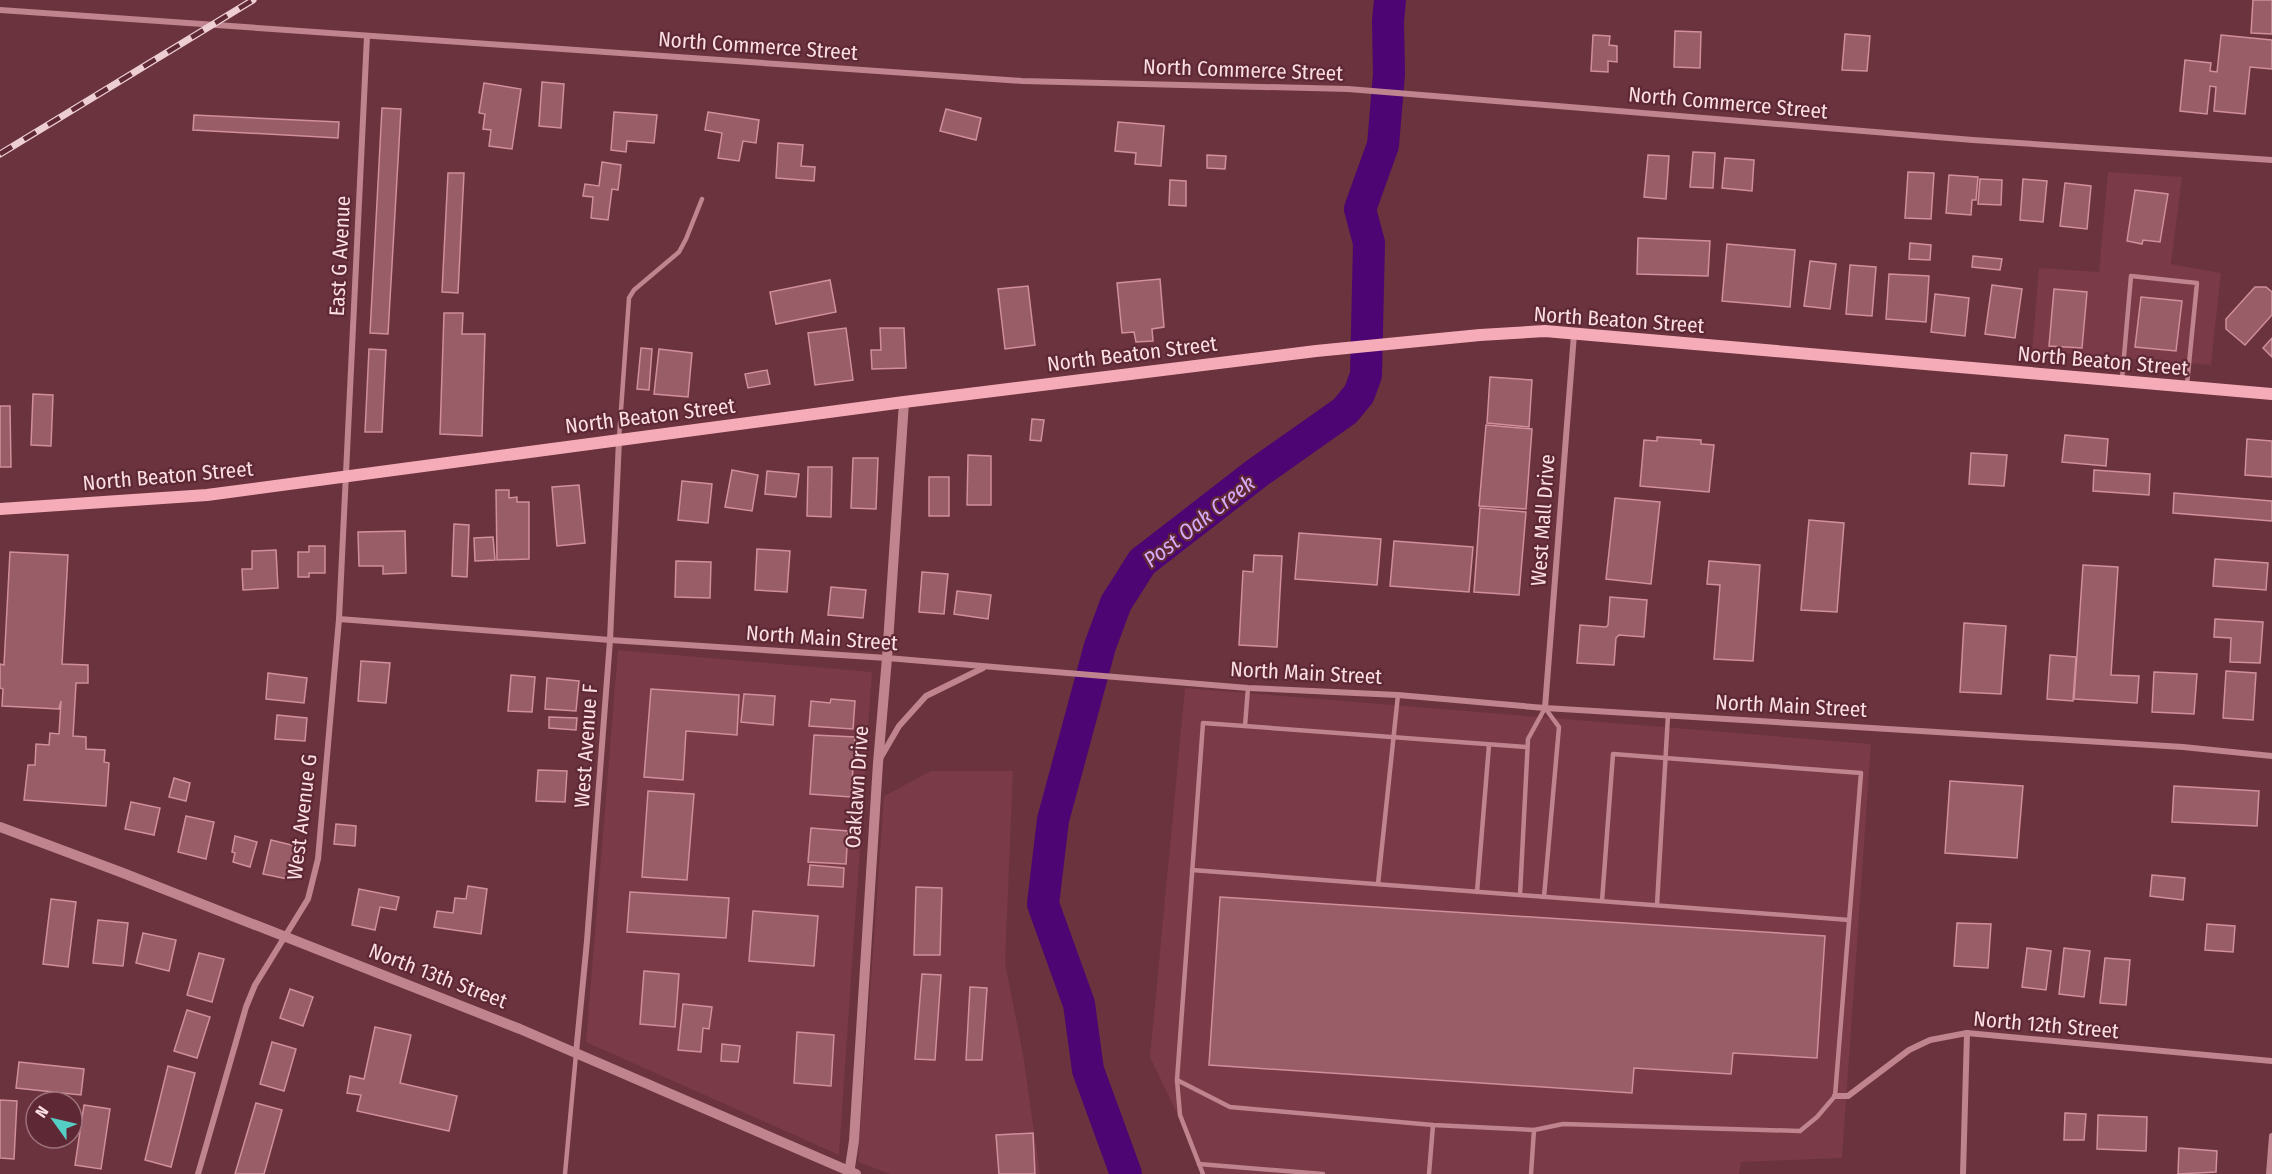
<svg xmlns="http://www.w3.org/2000/svg" width="2272" height="1174" font-family="'Fira Sans Condensed',sans-serif">
	<style>
		.built { fill: #7a3a48 }
		.lines { fill: none; stroke-linecap: round; stroke-linejoin: round }
		.river { stroke: #4c0572; stroke-width: 32 }
		.building { fill: #995d67; stroke: #d08f9a; stroke-width: 1.5 }
		.service { stroke: #bf848e; stroke-width: 4.5 }
		.minor { stroke: #bf848e; stroke-width: 6 }
		.tertiary { stroke: #bf848e; stroke-width: 10 }
		.secondary { stroke: #f6acb8; stroke-width: 12 }
		.rail-casing { stroke: #edced2; stroke-width: 7 }
		.rail { stroke: #5e2834; stroke-width: 4.5; stroke-dasharray: 14; stroke-linecap: butt }
		.labels { text-anchor: middle; stroke-width: 4.5; stroke-linejoin: round; paint-order: stroke }
		.street-label { font-size: 21px; fill: #fcdfe3; stroke: #5e2834 }
		.water-label { font-size: 22px; font-style: italic; fill: #d6acfa; stroke: #5e2834 }
	</style>
	<rect width="100%" height="100%" fill="#6a333e"/>
	<!-- built -->
	<g class="built">
		<polygon points="2108,172 2182,177 2171,264 2221,273 2211,365 2032,351 2039,268 2099,272"/>
		<polygon points="618,650 872,672 839,1155 586,1042"/>
		<polygon points="1185,688 1871,744 1842,1158 1741,1162 1739,1174 1206,1174 1150,1057"/>
		<polygon points="931,771 1013,771 1005,963 1023,1054 1040,1174 890,1174 858,1162 884,796"/>
	</g>
	<g class="lines">
		<!-- river -->
		<polyline class="river" points="1126,1174 1088,1070 1079,1004 1043,904 1053,820 1100,646 1116,603 1142,562 1257,473 1345,411 1359,394 1366,375 1369,243 1360,209 1383,145 1389,74 1388,21 1390,0"/>
	</g>
	<!-- building -->
	<g class="building">
		<polygon points="2253,0 2272,0 2272,34 2251,33"/>
		<polygon points="1675,31 1701,32 1700,68 1674,67"/>
		<polygon points="1845,34 1870,36 1867,71 1842,70"/>
		<polygon points="1593,35 1610,36 1609,45 1617,46 1617,62 1608,61 1608,72 1591,71"/>
		<polygon points="2221,35 2272,40 2272,69 2250,67 2245,114 2214,111 2216,87 2210,86 2207,114 2180,111 2185,60 2211,63 2210,71 2217,72"/>
		<polygon points="542,82 564,84 561,128 539,126"/>
		<polygon points="484,83 521,89 512,149 489,146 491,130 483,129 485,114 479,113"/>
		<polygon points="382,108 401,109 388,334 370,333"/>
		<polygon points="946,109 981,118 976,140 940,131"/>
		<polygon points="614,112 657,115 654,143 627,141 626,152 611,150"/>
		<polygon points="708,112 759,120 756,143 743,141 739,161 718,158 722,133 705,130"/>
		<polygon points="194,115 339,122 338,138 193,130"/>
		<polygon points="1118,122 1164,126 1161,166 1135,164 1136,153 1115,151"/>
		<polygon points="778,143 803,145 801,166 815,167 814,181 776,178"/>
		<polygon points="1693,152 1715,153 1713,188 1690,187"/>
		<polygon points="1207,155 1226,156 1225,169 1207,168"/>
		<polygon points="1648,155 1669,156 1666,199 1644,197"/>
		<polygon points="1725,158 1754,160 1752,191 1722,188"/>
		<polygon points="602,162 621,165 618,190 612,189 608,220 591,218 593,197 583,196 585,184 599,186"/>
		<polygon points="1908,172 1934,173 1931,219 1905,218"/>
		<polygon points="448,173 464,173 458,293 442,292"/>
		<polygon points="1949,175 1978,177 1976,200 1972,200 1971,215 1946,213"/>
		<polygon points="1980,179 2002,180 2001,205 1978,204"/>
		<polygon points="2023,179 2047,181 2043,222 2020,220"/>
		<polygon points="1170,180 1186,181 1186,206 1169,205"/>
		<polygon points="2065,183 2091,186 2087,229 2060,226"/>
		<polygon points="2135,190 2168,194 2160,242 2143,240 2142,244 2127,241"/>
		<polygon points="1638,238 1710,241 1708,276 1637,274"/>
		<polygon points="1910,243 1931,245 1930,260 1909,259"/>
		<polygon points="1727,244 1795,250 1790,307 1722,301"/>
		<polygon points="1973,256 2002,259 2000,270 1972,267"/>
		<polygon points="1810,261 1836,264 1830,309 1804,306"/>
		<polygon points="1850,265 1876,267 1872,316 1846,314"/>
		<polygon points="1889,274 1929,276 1926,322 1886,319"/>
		<polygon points="1160,279 1164,327 1152,329 1153,341 1136,342 1134,332 1122,333 1117,283"/>
		<polygon points="830,280 836,312 776,324 770,292"/>
		<polygon points="1992,285 2022,289 2015,338 1985,334"/>
		<polygon points="1028,286 1035,345 1005,349 998,289"/>
		<polygon points="2255,287 2266,287 2272,292 2272,315 2245,345 2226,329 2226,319"/>
		<polygon points="2054,289 2087,292 2082,348 2049,346"/>
		<polygon points="1935,294 1969,298 1965,336 1931,332"/>
		<polygon points="2141,297 2182,301 2176,351 2135,347"/>
		<polygon points="444,313 463,313 462,334 485,334 482,436 440,434"/>
		<polygon points="846,328 853,380 815,385 808,333"/>
		<polygon points="880,328 904,328 906,368 872,369 871,350 881,350"/>
		<polygon points="2272,338 2272,357 2263,348"/>
		<polygon points="641,348 652,349 649,390 637,389"/>
		<polygon points="369,349 386,350 382,432 365,432"/>
		<polygon points="659,349 692,353 688,397 654,394"/>
		<polygon points="767,370 770,384 748,388 745,374"/>
		<polygon points="1490,377 1532,380 1529,427 1487,423"/>
		<polygon points="33,394 53,395 51,446 31,445"/>
		<polygon points="0,406 10,406 11,467 0,467"/>
		<polygon points="1032,419 1044,420 1041,441 1030,440"/>
		<polygon points="1486,425 1532,429 1526,509 1479,506"/>
		<polygon points="2065,435 2108,439 2106,466 2062,462"/>
		<polygon points="1657,437 1701,440 1701,444 1714,445 1709,492 1640,486 1644,440 1657,441"/>
		<polygon points="2247,439 2272,441 2272,477 2245,475"/>
		<polygon points="1971,453 2007,455 2004,486 1969,484"/>
		<polygon points="968,455 991,456 991,505 967,505"/>
		<polygon points="853,458 878,458 876,509 851,508"/>
		<polygon points="808,467 832,467 831,517 807,516"/>
		<polygon points="732,470 758,475 752,511 725,507"/>
		<polygon points="2094,470 2150,474 2149,495 2093,491"/>
		<polygon points="767,471 799,474 796,497 765,494"/>
		<rect x="929" y="477" width="20" height="39"/>
		<polygon points="682,481 712,484 708,523 678,520"/>
		<polygon points="579,485 585,543 557,546 552,487"/>
		<polygon points="496,490 509,490 509,498 517,497 517,502 529,502 529,559 497,560"/>
		<polygon points="2174,493 2272,501 2272,521 2173,513"/>
		<polygon points="1615,498 1660,502 1651,584 1606,579"/>
		<polygon points="1480,508 1526,512 1519,595 1474,592"/>
		<polygon points="1809,520 1844,523 1837,612 1801,610"/>
		<polygon points="454,524 469,525 467,577 452,576"/>
		<polygon points="405,531 406,573 383,574 383,566 359,566 358,532"/>
		<polygon points="1299,533 1381,539 1377,585 1295,579"/>
		<polygon points="493,537 495,560 475,561 474,538"/>
		<polygon points="1394,541 1473,547 1469,592 1390,586"/>
		<polygon points="309,546 325,546 325,573 309,573 309,577 298,577 298,552 309,552"/>
		<polygon points="757,549 790,551 787,592 755,590"/>
		<polygon points="276,550 278,588 243,590 242,569 252,569 252,551"/>
		<polygon points="10,552 68,555 62,664 88,665 88,683 76,683 73,736 86,737 86,749 105,750 104,762 109,763 106,806 24,800 28,765 35,765 36,744 49,745 50,733 59,734 61,701 59,709 2,706 3,689 0,688 0,664 4,665"/>
		<polygon points="1254,555 1282,556 1277,647 1239,645 1243,571 1253,572"/>
		<polygon points="2215,559 2268,563 2266,590 2213,586"/>
		<polygon points="676,561 711,562 710,598 675,597"/>
		<polygon points="1709,561 1760,565 1753,661 1714,659 1720,585 1707,584"/>
		<polygon points="2083,565 2118,567 2111,675 2139,676 2137,703 2074,699"/>
		<polygon points="922,572 948,574 944,614 919,612"/>
		<polygon points="831,587 866,590 863,618 828,615"/>
		<polygon points="957,591 991,595 988,619 954,614"/>
		<polygon points="1610,597 1647,600 1644,637 1619,635 1616,638 1614,665 1577,663 1580,625 1606,627 1608,625"/>
		<polygon points="2215,619 2263,622 2260,663 2230,662 2231,638 2214,637"/>
		<polygon points="1964,623 2006,626 2001,694 1960,692"/>
		<polygon points="2050,655 2076,657 2073,701 2047,699"/>
		<polygon points="361,661 390,663 386,703 358,701"/>
		<polygon points="2226,671 2256,673 2253,720 2223,718"/>
		<polygon points="2154,672 2197,674 2194,714 2152,712"/>
		<polygon points="268,673 307,678 304,703 266,699"/>
		<polygon points="511,675 535,677 532,712 508,711"/>
		<polygon points="547,678 579,681 576,711 545,709"/>
		<polygon points="651,689 739,695 737,735 686,731 683,780 644,777"/>
		<polygon points="744,694 775,696 773,725 741,722"/>
		<polygon points="831,699 855,701 853,729 809,726 811,701 830,703"/>
		<polygon points="277,715 307,718 305,741 275,739"/>
		<polygon points="549,717 577,718 576,730 549,728"/>
		<polygon points="814,735 855,737 851,797 810,794"/>
		<polygon points="538,770 567,771 565,802 536,801"/>
		<polygon points="174,778 190,783 186,801 169,797"/>
		<polygon points="1950,781 2023,786 2017,858 1945,853"/>
		<polygon points="2174,786 2259,791 2257,826 2172,822"/>
		<polygon points="648,791 694,794 687,880 642,877"/>
		<polygon points="131,802 160,808 154,835 125,829"/>
		<polygon points="186,816 214,822 206,859 178,852"/>
		<polygon points="336,824 356,826 355,846 334,844"/>
		<polygon points="811,828 848,831 846,864 808,862"/>
		<polygon points="235,836 257,842 250,867 233,862 235,853 232,852"/>
		<polygon points="271,840 296,846 288,879 263,874"/>
		<polygon points="810,865 844,868 843,887 808,885"/>
		<polygon points="2152,875 2185,878 2183,900 2150,896"/>
		<polygon points="468,886 487,889 481,934 434,927 437,911 453,913 455,898 466,899"/>
		<polygon points="916,887 942,888 940,955 914,955"/>
		<polygon points="359,889 399,897 396,910 380,907 375,930 352,925"/>
		<polygon points="630,892 729,898 726,938 627,932"/>
		<polygon points="1220,897 1825,936 1817,1058 1733,1053 1731,1074 1634,1068 1632,1093 1209,1065"/>
		<polygon points="51,899 76,902 68,967 43,964"/>
		<polygon points="753,911 818,916 814,966 749,961"/>
		<polygon points="98,920 128,923 123,966 93,963"/>
		<polygon points="1957,923 1991,924 1988,968 1954,966"/>
		<polygon points="2207,924 2235,926 2233,952 2205,950"/>
		<polygon points="143,933 176,940 169,971 136,963"/>
		<polygon points="2027,948 2051,951 2046,990 2022,987"/>
		<polygon points="2064,948 2090,951 2084,997 2059,994"/>
		<polygon points="199,953 224,959 212,1002 187,995"/>
		<polygon points="2105,958 2130,960 2126,1005 2100,1003"/>
		<polygon points="644,971 679,974 675,1027 640,1024"/>
		<polygon points="922,974 941,975 935,1060 915,1059"/>
		<polygon points="970,987 987,988 982,1060 966,1060"/>
		<polygon points="290,989 313,997 303,1026 280,1018"/>
		<polygon points="683,1004 712,1007 709,1029 703,1028 701,1052 678,1050"/>
		<polygon points="187,1010 210,1017 197,1058 174,1051"/>
		<polygon points="375,1027 411,1035 400,1083 457,1096 449,1131 357,1111 361,1095 347,1093 350,1076 364,1079"/>
		<polygon points="797,1032 834,1035 831,1086 794,1083"/>
		<polygon points="272,1042 296,1049 284,1091 260,1084"/>
		<polygon points="722,1044 740,1046 738,1062 721,1061"/>
		<polygon points="19,1062 84,1069 81,1095 16,1088"/>
		<polygon points="168,1066 195,1073 171,1167 145,1160"/>
		<polygon points="0,1100 17,1101 14,1159 0,1158"/>
		<polygon points="256,1103 282,1110 264,1174 235,1174"/>
		<polygon points="84,1105 110,1109 101,1169 75,1165"/>
		<polygon points="2065,1113 2086,1114 2084,1140 2064,1140"/>
		<polygon points="2098,1115 2147,1117 2146,1151 2097,1149"/>
		<polygon points="1033,1133 1035,1174 999,1174 996,1135"/>
		<polygon points="2179,1148 2217,1151 2216,1172 2178,1174"/>
	</g>
	<g class="lines">
		<!-- service -->
		<g class="service">
			<polyline points="2122,379 2131,276 2197,283 2187,384"/>
			<polyline points="619,438 629,298 634,290 679,252 686,239 702,199"/>
			<polyline points="1245,726 1248,688"/>
			<polyline points="1192,870 1849,920"/>
			<polyline points="1378,884 1398,695"/>
			<polyline points="1477,892 1489,745"/>
			<polyline points="1520,895 1528,739 1545,708 1559,727 1544,897"/>
			<polyline points="1657,905 1668,715"/>
			<polyline points="1177,1080 1230,1107 1433,1125 1534,1130 1531,1174"/>
			<polyline points="1534,1130 1563,1124 1800,1131 1817,1117 1835,1096 1861,773 1613,754 1602,901"/>
			<polyline points="1199,1164 1323,1174"/>
			<polyline points="565,1174 576,1054"/>
			<polyline points="1203,1174 1180,1115 1177,1080 1203,723 1527,747"/>
			<polyline points="1429,1174 1433,1125"/>
		</g>
		<!-- minor -->
		<g class="minor">
			<polyline points="0,10 1022,81 1348,89 1973,140 2272,160"/>
			<polyline points="339,619 610,640 887,658 1248,688 1398,695 1545,708 2183,747 2272,756"/>
			<polyline points="1545,708 1574,334"/>
			<polyline points="881,757 899,726 926,696 983,668"/>
			<polyline points="576,1053 587,941 610,640 619,440"/>
			<polyline points="1835,1096 1848,1096 1909,1050 1930,1040 1967,1033 2272,1061"/>
			<polyline points="198,1174 246,1007 255,985 308,899 318,859 339,619 367,36"/>
			<polyline points="1963,1174 1967,1033"/>
			<polyline points="2269,1174 2272,1136"/>
		</g>
		<!-- tertiary -->
		<g class="tertiary">
			<polyline points="0,827 123,873 520,1029 856,1174"/>
			<polyline points="849,1174 854,1141 878,763 887,658 904,402"/>
		</g>
		<!-- secondary -->
		<polyline class="secondary" points="0,509 207,495 904,402 1316,351 1480,335 1545,331 2272,394"/>
		<defs>
			<polyline id="rail" points="0,154 253,0"/>
		</defs>
		<!-- rail casing -->
		<use href="#rail" class="rail-casing"/>
		<!-- rail -->
		<use href="#rail" class="rail"/>
	</g>
	<g class="labels">
		<!-- street labels -->
		<g class="street-label">
			<text transform="translate(758 46) rotate(4)" y="7">North Commerce Street</text>
			<text transform="translate(1243 70) rotate(2)" y="7">North Commerce Street</text>
			<text transform="translate(1728 103) rotate(5)" y="7">North Commerce Street</text>
			<text transform="translate(340 256) rotate(-87)" y="7">East G Avenue</text>
			<text transform="translate(1619 320) rotate(4)" y="7">North Beaton Street</text>
			<text transform="translate(1132 354) rotate(-7)" y="7">North Beaton Street</text>
			<text transform="translate(2103 361) rotate(5)" y="7">North Beaton Street</text>
			<text transform="translate(650 416) rotate(-7)" y="7">North Beaton Street</text>
			<text transform="translate(168 476) rotate(-5)" y="7">North Beaton Street</text>
			<text transform="translate(1543 520) rotate(-86)" y="7">West Mall Drive</text>
			<text transform="translate(822 638) rotate(4)" y="7">North Main Street</text>
			<text transform="translate(1306 673) rotate(3)" y="7">North Main Street</text>
			<text transform="translate(1791 706) rotate(3)" y="7">North Main Street</text>
			<text transform="translate(586 746) rotate(-86)" y="7">West Avenue F</text>
			<text transform="translate(857 787) rotate(-86)" y="7">Oaklawn Drive</text>
			<text transform="translate(302 817) rotate(-83)" y="7">West Avenue G</text>
			<text transform="translate(438 976) rotate(21)" y="7">North 13th Street</text>
			<text transform="translate(2046 1025) rotate(5)" y="7">North 12th Street</text>
		</g>
		<!-- water labels -->
		<g class="water-label">
			<text transform="translate(1199 521) rotate(-38)" y="8">Post Oak Creek</text>
		</g>
	</g>
	<!-- north arrow -->
	<g transform="translate(54 1120) rotate(304)"><circle r="28" fill="#5e2834" stroke="#9d717a" stroke-width="1.5"/>
	<path d="M0-4.5L10 22L0 15L-10 22Z" fill="#55cec5"/>
	<text y="-9" font-size="16" font-weight="bold" text-anchor="middle" fill="#fcdfe3">N</text>
	</g>
</svg>
